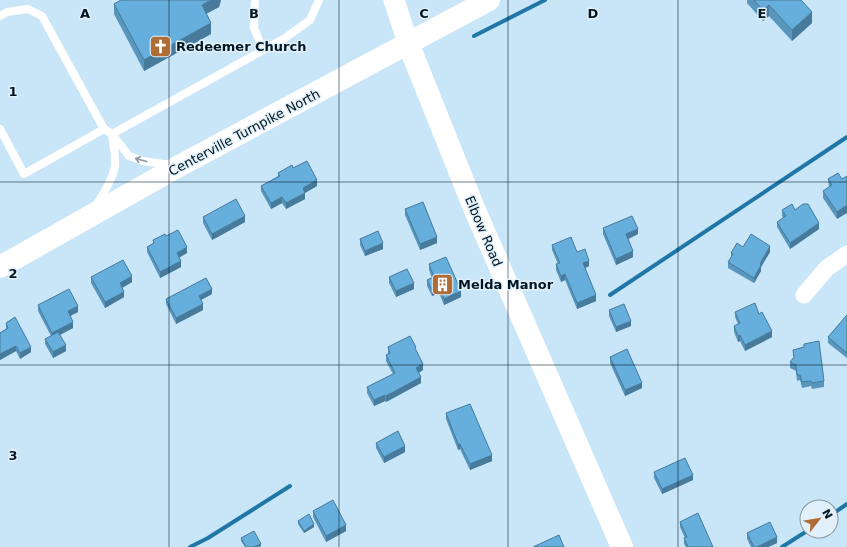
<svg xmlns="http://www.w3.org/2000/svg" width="847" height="547" font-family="'DejaVu Sans',sans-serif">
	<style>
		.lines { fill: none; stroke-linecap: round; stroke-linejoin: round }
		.stream { stroke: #2077a7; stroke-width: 4 }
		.service { stroke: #fff; stroke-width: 8 }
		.minor { stroke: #fff; stroke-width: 17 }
		.tertiary { stroke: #fff; stroke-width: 21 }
		.secondary { stroke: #fff; stroke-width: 22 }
		.wall { fill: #5896be }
		.shaded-wall { fill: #477a9b }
		.building { fill: #66afdd; stroke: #477a9b }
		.oneway { stroke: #8d969c }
		.grid { fill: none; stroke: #011623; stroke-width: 1; stroke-opacity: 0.55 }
		.labels { text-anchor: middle; stroke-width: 3; stroke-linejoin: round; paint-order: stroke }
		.poi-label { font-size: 13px; font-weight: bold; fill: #011623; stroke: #e2f0f9; text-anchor: start }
		.street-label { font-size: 13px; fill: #011623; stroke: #e2f0f9 }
		.grid-label { font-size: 13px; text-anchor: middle; font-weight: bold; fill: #011623; stroke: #e2f0f9; stroke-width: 3; stroke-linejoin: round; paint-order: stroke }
	</style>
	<rect width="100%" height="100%" fill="#c9e5f8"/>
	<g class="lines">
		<!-- stream -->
		<g class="stream">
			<polyline points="474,36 545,0"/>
			<polyline points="610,295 847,137"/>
			<polyline points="831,515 847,504"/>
			<polyline points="190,547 208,538 290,486"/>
			<polyline points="782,547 807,531"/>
		</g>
		<!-- service -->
		<g class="service">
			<polyline points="255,0 254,28 263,50"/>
			<polyline points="0,16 7,12 28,9 42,16 104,129 24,174 0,129"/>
			<polyline points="104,129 112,134 285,38 310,20 319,0"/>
			<path d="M95,207C103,194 112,181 115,166C116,156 113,144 112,134L129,156L143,161L170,165"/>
		</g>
		<!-- minor -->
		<polyline class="minor" points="804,295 827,268 847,254"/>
		<!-- tertiary -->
		<polyline class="tertiary" points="394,0 408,43"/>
		<!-- secondary -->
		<g class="secondary">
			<polyline points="408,43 474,208 622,547"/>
			<polyline points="0,267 179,166 489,0"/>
		</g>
	</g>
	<!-- wall -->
	<g class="wall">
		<polygon points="121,0 221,0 219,7 206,14 211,34 144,71 114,14 114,4"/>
		<polygon points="747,0 801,0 812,23 792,41 769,16 763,21 747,3"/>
		<polygon points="293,168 317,186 305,193 305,199 286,209 282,203 271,209 261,191 261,186 278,176 278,173"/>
		<polygon points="838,173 837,219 823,198 823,191 829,187 828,179"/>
		<polygon points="405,209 437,243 420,250 405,215"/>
		<polygon points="782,210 795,210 819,229 790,249 777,227 777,222 783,218 782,216"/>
		<polygon points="203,217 245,222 212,240 203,223"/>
		<polygon points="603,228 638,234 628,239 633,257 616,265 603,234"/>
		<polygon points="166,236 187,253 179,257 181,267 160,278 147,252 147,247 153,244 153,240"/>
		<polygon points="360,239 383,249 365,256 360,245"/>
		<polygon points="552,245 577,252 589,266 585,268 596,301 577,309 565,280 561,282 556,270 556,264 558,264 552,250"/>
		<polygon points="743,247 770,252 761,267 761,271 754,283 728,268 728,262 731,258 731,253"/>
		<polygon points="429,264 461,297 444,305 439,293 432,296 427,286 427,280 432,278 429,270"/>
		<polygon points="91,277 132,282 122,288 124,297 105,308 91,283"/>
		<polygon points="389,277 414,289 396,297 389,283"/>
		<polygon points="212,294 201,300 203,310 176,324 166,304 166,299"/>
		<polygon points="38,305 78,312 70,316 73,328 60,335 66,351 53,358 45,344 45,339 51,336 38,311"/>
		<polygon points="609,310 631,326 616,332 609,316"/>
		<polygon points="735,312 759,314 772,337 745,351 740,341 738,342 734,332 734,326 738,324 735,317"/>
		<polygon points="847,315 847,358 828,343 828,337"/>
		<polygon points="6,323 31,352 20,359 16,351 0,360 0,333 6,329"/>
		<polygon points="804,344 824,381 824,387 812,389 811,386 802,388 800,380 797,381 796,371 790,368 790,362 794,358 793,350 804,347"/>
		<polygon points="388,347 416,351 423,370 419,373 421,383 386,402 385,401 374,406 367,393 367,387 393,374 386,361 386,355 388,354"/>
		<polygon points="610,357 642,388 625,396 610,363"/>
		<polygon points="446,413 492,461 470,470 460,449 458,450 446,419"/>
		<polygon points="376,443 405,452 384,463 376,448"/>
		<polygon points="654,472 693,480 662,494 654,478"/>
		<polygon points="313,511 346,531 326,542 313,517"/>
		<polygon points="298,521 314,527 304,533 298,524"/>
		<polygon points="680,522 713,547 686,547 684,544 684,538 685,538 680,527"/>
		<polygon points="747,533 777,543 768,547 751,547 747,539"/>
		<polygon points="241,538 261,546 259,547 245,547 241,541"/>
	</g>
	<!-- shaded-wall -->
	<g class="shaded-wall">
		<polygon points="211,0 221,0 219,7 202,16 202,5"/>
		<polygon points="769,5 769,16 763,21 763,10"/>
		<polygon points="812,12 812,23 792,41 792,30"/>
		<polygon points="211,23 211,34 144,71 144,60"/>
		<polygon points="317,180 317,186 303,194 303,188"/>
		<polygon points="305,193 305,199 286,209 286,203"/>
		<polygon points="282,197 282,203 271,209 271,203"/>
		<polygon points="847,205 847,213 837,219 837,212"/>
		<polygon points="245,216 245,222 212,240 212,234"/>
		<polygon points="819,223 819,229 790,249 790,243"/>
		<polygon points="638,229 638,234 626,240 626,234"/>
		<polygon points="437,237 437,243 420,250 420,244"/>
		<polygon points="383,243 383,249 365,256 365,251"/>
		<polygon points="770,246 770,252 761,267 761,271 754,283 754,278 760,264"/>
		<polygon points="187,247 187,253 177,259 177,253"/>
		<polygon points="633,251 633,257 616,265 616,259"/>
		<polygon points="181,261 181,267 160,278 160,272"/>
		<polygon points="589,261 589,266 583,269 583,263"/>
		<polygon points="565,274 565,280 561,282 561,276"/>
		<polygon points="132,276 132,282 120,289 120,283"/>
		<polygon points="414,283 414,289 396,297 396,291"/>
		<polygon points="439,287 439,293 432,296 432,290"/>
		<polygon points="212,289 212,294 199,301 199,296"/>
		<polygon points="461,291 461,297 444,305 444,299"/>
		<polygon points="124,292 124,297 105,308 105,302"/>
		<polygon points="596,295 596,301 577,309 577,303"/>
		<polygon points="203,304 203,310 176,324 176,318"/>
		<polygon points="78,306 78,312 68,317 68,311"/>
		<polygon points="631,321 631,326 616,332 616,327"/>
		<polygon points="73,322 73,328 52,339 52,333"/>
		<polygon points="772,331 772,337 745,351 745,345"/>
		<polygon points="740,335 740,341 738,342 738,336"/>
		<polygon points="66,345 66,351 53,358 53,352"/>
		<polygon points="16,346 16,351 0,360 0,354"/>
		<polygon points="31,347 31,352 20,359 20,353"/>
		<polygon points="423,364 423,370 416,374 416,368"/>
		<polygon points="421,377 421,383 386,402 386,396"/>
		<polygon points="642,383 642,388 625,396 625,390"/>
		<polygon points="385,395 385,401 374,406 374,400"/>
		<polygon points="458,444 460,444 460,449 458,450"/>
		<polygon points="405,446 405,452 384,463 384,457"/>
		<polygon points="492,455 492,461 470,470 470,464"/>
		<polygon points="693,475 693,480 662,494 662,489"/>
		<polygon points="314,524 314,527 304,533 304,531"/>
		<polygon points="346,525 346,531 326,542 326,536"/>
		<polygon points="777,537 777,543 768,547 757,547"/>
		<polygon points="261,544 261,546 254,547"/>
	</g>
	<!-- building -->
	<g class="building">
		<polygon points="121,0 211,0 202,5 211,23 144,60 114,4"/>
		<polygon points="754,0 801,0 812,12 792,30 769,5 763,10"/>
		<polygon points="307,161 317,180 303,188 305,193 286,203 282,197 271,203 261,186 280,176 278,173 292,165 293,168"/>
		<polygon points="838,173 842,179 847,176 847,205 837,212 823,191 832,185 828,179"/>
		<polygon points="236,199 245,216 212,234 203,217"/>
		<polygon points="423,202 437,237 420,244 405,209"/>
		<polygon points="792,204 795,210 803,204 808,204 819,223 790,243 777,222 786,216 782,210"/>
		<polygon points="632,216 638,229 626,234 633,251 616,259 603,228"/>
		<polygon points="178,230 187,247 177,253 181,261 160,272 147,247 154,243 153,240 165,234 166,236"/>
		<polygon points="378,231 383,243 365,251 360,239"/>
		<polygon points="751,234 770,246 760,264 761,265 754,278 728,262 733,254 731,253 737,243 743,247"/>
		<polygon points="571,237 577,252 585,249 589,261 583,263 596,295 577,303 565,274 561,276 556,264 560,263 552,245"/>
		<polygon points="446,257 461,291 444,299 439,287 432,290 427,280 434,277 429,264"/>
		<polygon points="123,260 132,276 120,283 124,292 105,302 91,277"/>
		<polygon points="407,269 414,283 396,291 389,277"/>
		<polygon points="206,278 212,289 199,296 203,304 176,318 166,299"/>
		<polygon points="69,289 78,306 68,311 73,322 52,333 38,305"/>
		<polygon points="755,303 759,314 762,312 772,331 745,345 740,335 738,336 734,326 740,323 735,312"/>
		<polygon points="624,304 631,321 616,327 609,310"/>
		<polygon points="847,315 847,353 828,337"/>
		<polygon points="15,317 31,347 20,353 16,346 0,354 0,333 8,328 6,323"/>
		<polygon points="58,332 66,345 53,352 45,339"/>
		<polygon points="410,336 416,347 415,348 423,364 416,368 421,377 386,396 385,395 374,400 367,387 395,373 386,355 390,353 388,347"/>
		<polygon points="819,341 824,381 812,383 811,381 802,382 800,375 797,375 796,365 790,362 794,357 793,350 804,347 804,344"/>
		<polygon points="627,349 642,383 625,390 610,357"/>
		<polygon points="470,404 492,455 470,464 460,444 458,444 446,413"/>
		<polygon points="398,431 405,446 384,457 376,443"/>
		<polygon points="685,458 693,475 662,489 654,472"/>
		<polygon points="333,500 346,525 326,536 313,511"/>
		<polygon points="698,513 713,547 688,547 684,538 687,537 680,522"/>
		<polygon points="309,514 314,524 304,531 298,521"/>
		<polygon points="770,522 777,537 757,547 754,547 747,533"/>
		<polygon points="254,531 261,544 254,547 246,547 241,538"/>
		<polygon points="559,535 564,547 533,547"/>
	</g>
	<!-- one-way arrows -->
	<defs><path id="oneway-shaft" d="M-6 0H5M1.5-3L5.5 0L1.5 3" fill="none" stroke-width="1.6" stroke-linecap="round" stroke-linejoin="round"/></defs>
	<use class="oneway" href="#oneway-shaft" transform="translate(141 160) rotate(-165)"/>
	<!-- grid -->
	<path class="grid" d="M169,0V547M339,0V547M508,0V547M678,0V547M0,182H847M0,365H847"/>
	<!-- icons -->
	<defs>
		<symbol id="church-square" viewBox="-11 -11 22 22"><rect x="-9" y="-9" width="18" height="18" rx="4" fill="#ae6d37" stroke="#e2f0f9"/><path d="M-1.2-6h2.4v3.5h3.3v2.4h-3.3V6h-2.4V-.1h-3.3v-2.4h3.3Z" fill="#fff"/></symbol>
		<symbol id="building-square" viewBox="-11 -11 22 22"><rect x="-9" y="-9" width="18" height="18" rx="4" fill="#ae6d37" stroke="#e2f0f9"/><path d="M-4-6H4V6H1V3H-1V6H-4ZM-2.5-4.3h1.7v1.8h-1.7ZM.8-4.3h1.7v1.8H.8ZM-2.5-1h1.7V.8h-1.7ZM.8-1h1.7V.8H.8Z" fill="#fff"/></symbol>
	</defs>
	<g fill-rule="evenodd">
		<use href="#church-square" x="148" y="34" width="25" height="25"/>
		<use href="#building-square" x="430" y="272" width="25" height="25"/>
	</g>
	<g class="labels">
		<!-- poi labels -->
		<g class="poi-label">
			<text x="176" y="51">Redeemer Church</text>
			<text x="458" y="289">Melda Manor</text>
		</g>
		<!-- street labels -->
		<g class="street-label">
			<text transform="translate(244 132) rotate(-28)" y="5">Centerville Turnpike North</text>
			<text transform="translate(484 231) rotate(67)" y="5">Elbow Road</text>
		</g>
	</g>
	<g class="grid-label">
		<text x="85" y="18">A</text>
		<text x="254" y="18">B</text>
		<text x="424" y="18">C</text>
		<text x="593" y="18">D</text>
		<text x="762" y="18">E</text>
		<text x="13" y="96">1</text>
		<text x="13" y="278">2</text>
		<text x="13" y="460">3</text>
	</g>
	<!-- north arrow -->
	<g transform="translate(819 519) rotate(59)"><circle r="19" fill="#e2f0f9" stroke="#8899a3"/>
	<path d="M0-3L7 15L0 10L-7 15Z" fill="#ae6d37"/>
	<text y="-6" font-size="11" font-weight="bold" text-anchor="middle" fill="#011623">N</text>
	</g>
</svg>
